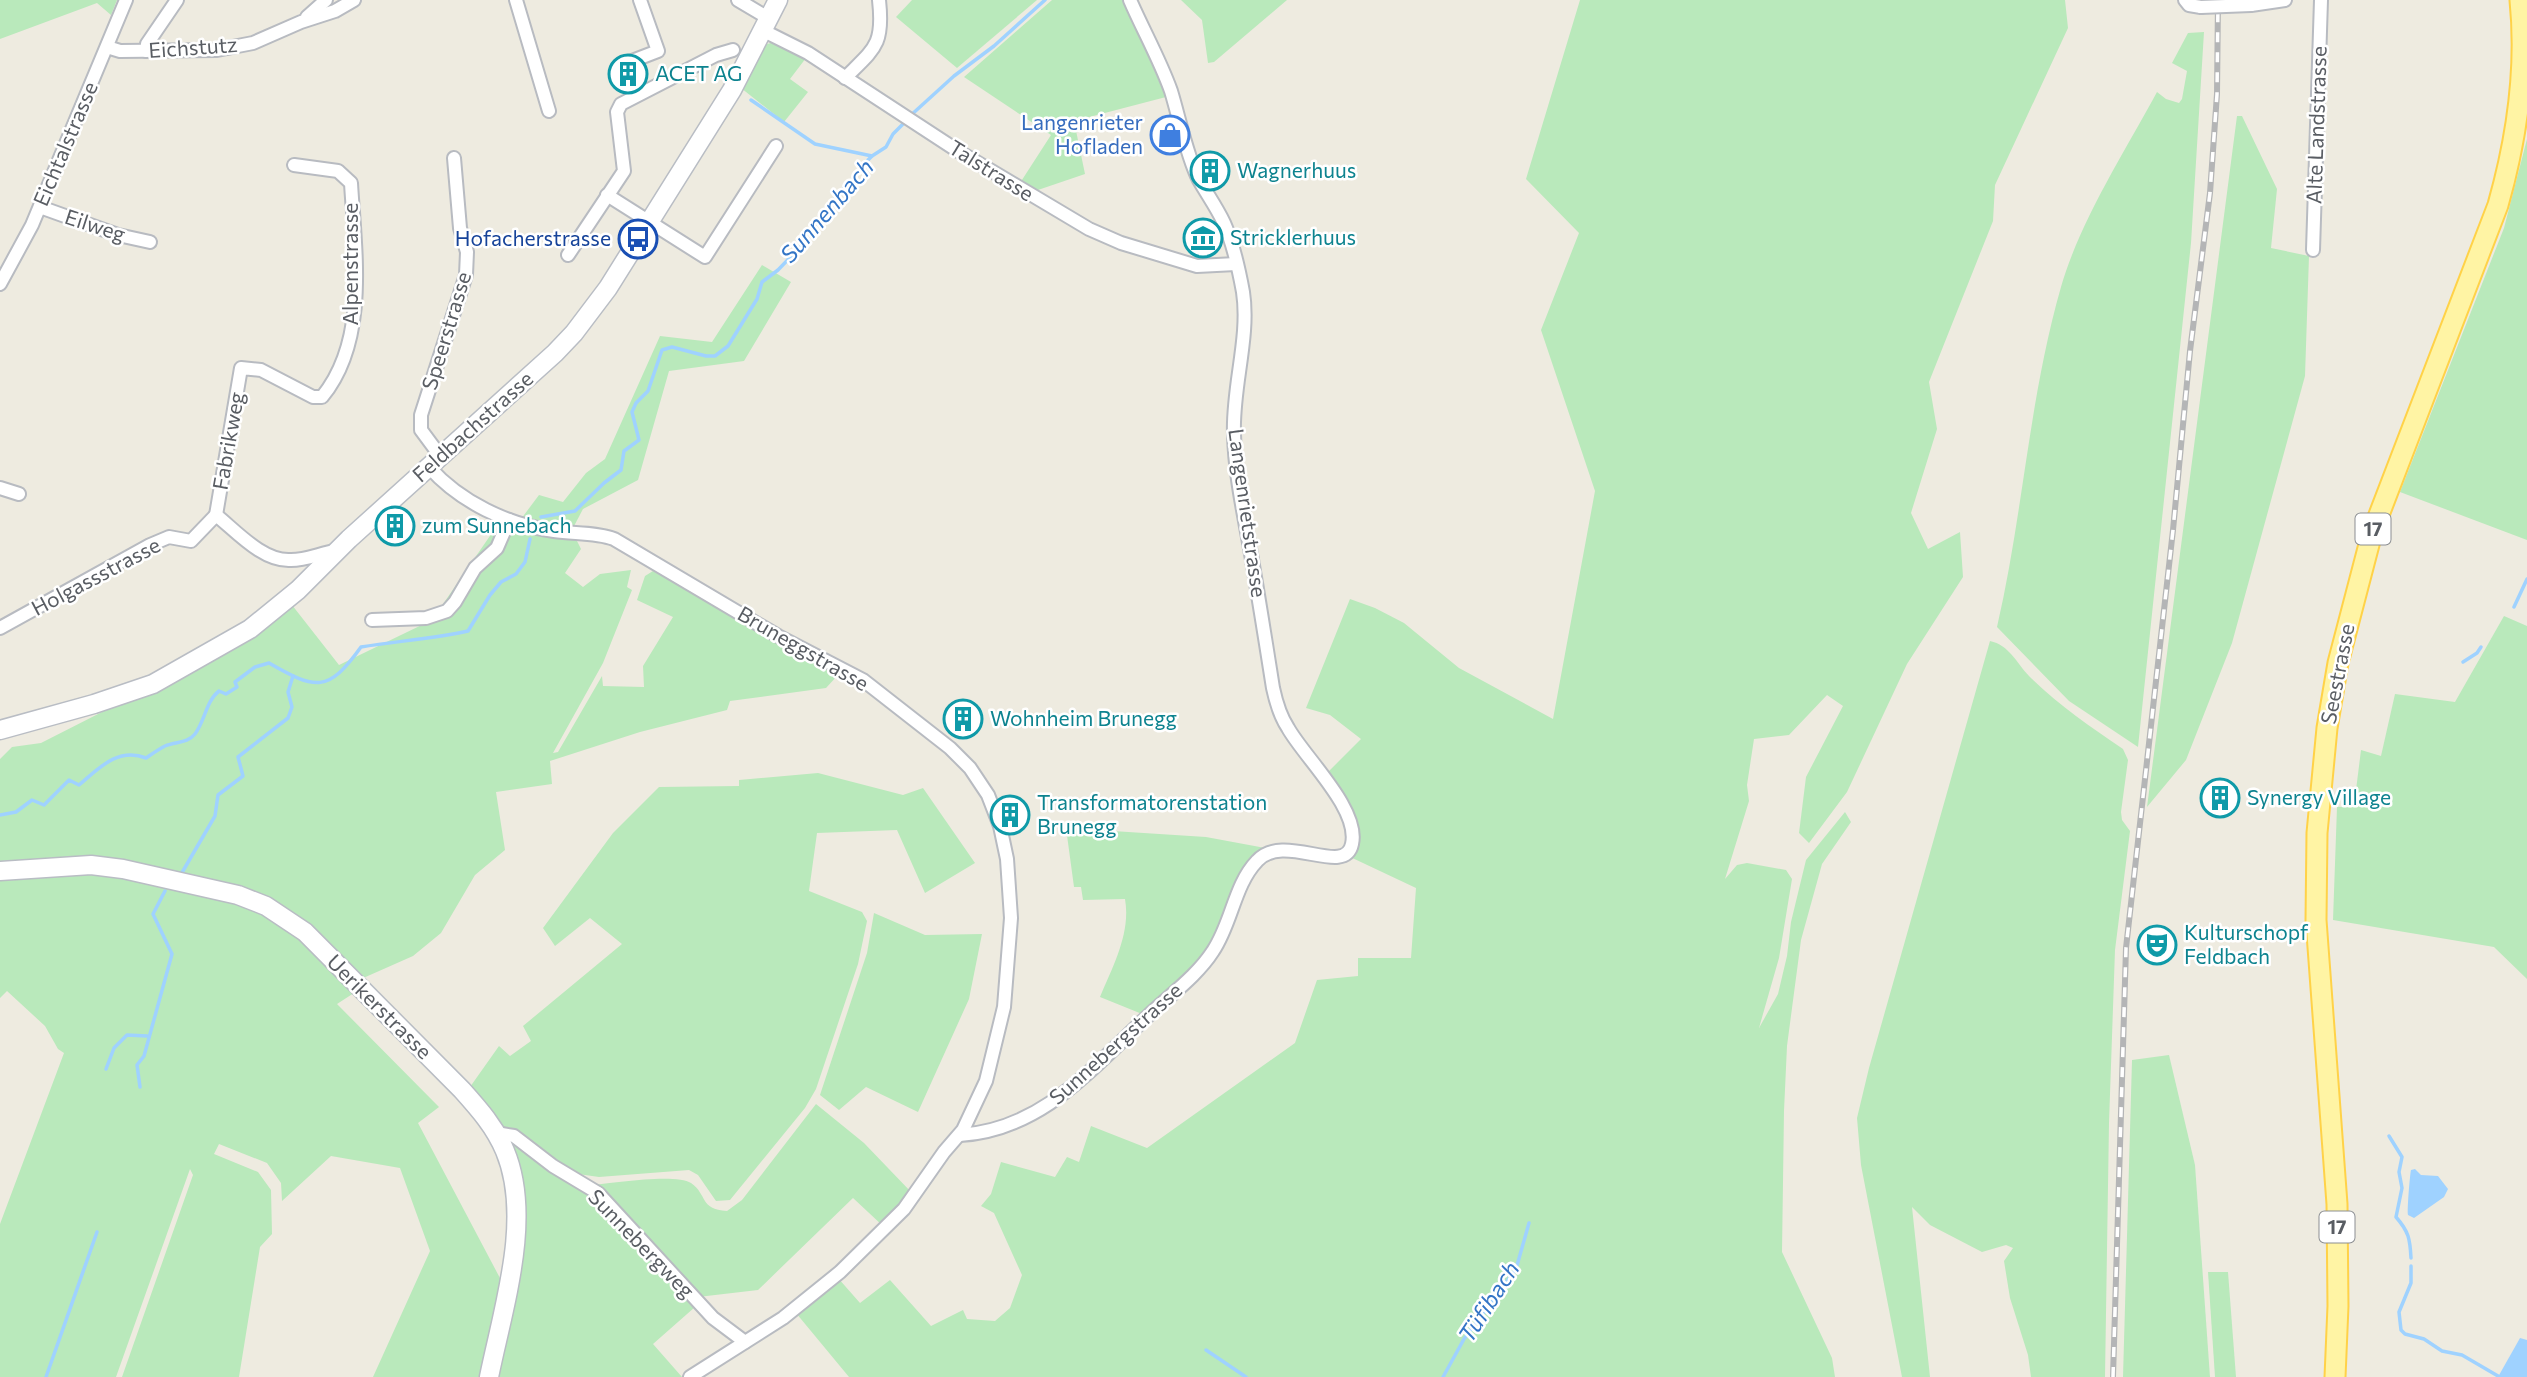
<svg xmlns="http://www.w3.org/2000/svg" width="2527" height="1377" font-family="Commissioner,sans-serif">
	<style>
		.green { fill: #b9e9bb }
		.water { fill: #9fd2ff }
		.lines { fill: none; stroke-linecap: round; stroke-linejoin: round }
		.stream { stroke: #9fd2ff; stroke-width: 3.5 }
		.street-casing { stroke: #b8bbc1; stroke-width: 16 }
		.secondary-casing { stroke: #b9bdc4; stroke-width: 21 }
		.primary-casing { stroke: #ffd248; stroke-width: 23 }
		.street { stroke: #fff; stroke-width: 12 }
		.secondary { stroke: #fff; stroke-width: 18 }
		.primary { stroke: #fff4a4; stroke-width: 19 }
		.rail-casing { stroke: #b4b5b6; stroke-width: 6 }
		.rail { stroke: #fff; stroke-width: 3.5; stroke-dasharray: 10; stroke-linecap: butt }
		.street-bridge-casing { stroke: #b8bbc1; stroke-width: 16; stroke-linecap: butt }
		.street-bridge { stroke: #fff; stroke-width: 12 }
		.labels { text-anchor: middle; stroke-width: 5; stroke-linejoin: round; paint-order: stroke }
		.shield { fill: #fff; stroke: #8b8e92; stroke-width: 2 }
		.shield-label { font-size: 19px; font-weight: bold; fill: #595d63 }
		.street-label { font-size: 21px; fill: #595d63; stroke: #fff }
		.culture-label { font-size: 21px; fill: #0d838f; stroke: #fff; text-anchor: start }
		.shop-label { font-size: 21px; fill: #366cbe; stroke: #fff; text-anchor: end }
		.transit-label { font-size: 21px; fill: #164399; stroke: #fff; text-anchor: end }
		.water-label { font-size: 23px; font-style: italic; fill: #3375c6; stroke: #fff }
	</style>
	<rect width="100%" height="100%" fill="#eeebe0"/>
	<!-- green -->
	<g class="green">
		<polygon points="0,0 117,0 111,15 97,3 0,39"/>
		<polygon points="912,0 1037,0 957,68 896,17"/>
		<polygon points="1052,0 1124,0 1166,97 1074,121 1085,174 1035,191 1020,183 1051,135 964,77"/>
		<polygon points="1181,0 1287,0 1214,62 1208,63 1202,20"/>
		<polygon points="1580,0 2065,0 2068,28 1995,185 1993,221 1929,382 1937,429 1911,513 1928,549 1960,532 1963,577 1907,664 1847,792 1809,843 1799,833 1806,777 1843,706 1827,695 1789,735 1754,739 1747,785 1749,801 1725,879 1737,865 1747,863 1786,870 1792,879 1779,958 1759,1028 1778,994 1787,956 1791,922 1806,860 1845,812 1851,822 1822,864 1801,940 1787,1046 1784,1111 1782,1252 1832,1358 1835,1377 849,1377 796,1313 838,1278 860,1303 890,1280 931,1326 963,1310 967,1319 995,1321 1010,1308 1022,1275 994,1213 981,1206 991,1194 1001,1162 1055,1177 1067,1157 1079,1162 1091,1126 1147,1148 1295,1043 1317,980 1358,976 1358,958 1411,958 1416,888 1346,855 1353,838 1324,776 1361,739 1330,715 1306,708 1350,599 1375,608 1404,623 1459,668 1553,719 1595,491 1541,330 1579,233 1526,179"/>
		<path d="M2204,32L2191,243L2138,747L2069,701L1997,627C2023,515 2029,398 2061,287C2080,221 2124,153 2157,92L2166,99L2179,103L2182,99L2187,71L2172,63L2188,33Z"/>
		<polygon points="774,42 806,58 790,79 808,92 784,122 741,88 764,45"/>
		<polygon points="2237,116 2242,116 2277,189 2271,248 2309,256 2305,376 2232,643 2186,760 2147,807"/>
		<polygon points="2527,139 2527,540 2400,492 2504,228"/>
		<polygon points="762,265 791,282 744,361 669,371 638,480 583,509 573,528 521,519 539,495 563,502 586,473 605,459 660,336 712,342"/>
		<polygon points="503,517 573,533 581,549 565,573 583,587 600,574 631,570 627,587 632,590 603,663 553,753 558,752 602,676 603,686 644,687 643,666 673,617 637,600 645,576 653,571 838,675 826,688 730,701 727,710 640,732 550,761 552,784 496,792 505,850 475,875 441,933 413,956 361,979 354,993 337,1004 439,1107 418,1123 501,1280 481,1377 373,1377 430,1251 400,1168 331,1156 282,1201 281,1183 267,1163 219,1144 214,1154 258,1172 271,1190 272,1234 260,1247 239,1377 122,1377 193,1175 190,1169 116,1377 0,1377 0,1224 64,1053 58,1049 45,1026 7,991 0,998 0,879 54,874 94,875 146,882 245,891 87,859 0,861 0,759 12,747 41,743 104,711 162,690 252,639 292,605 339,665 432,620"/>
		<polygon points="2504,616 2527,626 2527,979 2494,947 2333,920 2337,807 2354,806 2361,750 2381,756 2395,694 2455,702"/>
		<path d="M1990,641C2009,645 2016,662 2029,676C2060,706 2088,725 2123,749L2128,760L2121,812L2122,820L2130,831L2115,950L2109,1123L2105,1377H2031L2028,1355L2010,1298L2004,1261L2013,1248L2006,1245L1982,1252L1930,1225L1912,1207L1930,1377H1902L1861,1165L1857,1118L1869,1068Z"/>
		<polygon points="818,773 903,795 923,788 975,863 925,893 897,830 817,833 809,891 862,912 867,921 858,964 816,1089 805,1108 730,1200 716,1201 698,1175 689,1170 599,1177 571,1173 494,1121 470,1087 499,1046 510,1056 531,1041 523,1026 622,944 590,918 555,946 543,928 613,833 659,787 739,786 739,780"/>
		<path d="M1066,828L1206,837L1276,850L1262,856L1222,935L1147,1016L1100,997C1113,966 1131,933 1125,899L1083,900L1081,887H1074Z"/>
		<polygon points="874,913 925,935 982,934 969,999 918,1112 866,1087 839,1110 820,1095 867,953"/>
		<polygon points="2169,1055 2195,1165 2210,1377 2123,1377 2132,1060"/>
		<path d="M816,1104L864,1143L912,1193L883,1226L853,1198L758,1290L698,1297L592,1185C612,1183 676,1173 691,1183C708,1195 699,1209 727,1211L742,1200Z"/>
		<polygon points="507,1141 514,1142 553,1172 601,1203 695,1307 653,1344 682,1377 495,1377 524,1213"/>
		<polygon points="2208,1272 2228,1272 2236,1377 2215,1377"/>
	</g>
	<!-- water -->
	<g class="water">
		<path d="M2415,1169L2421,1175L2438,1176L2448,1189L2444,1197L2414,1218L2408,1215C2407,1209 2410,1174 2411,1170Z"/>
		<polygon points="2520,1338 2527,1340 2527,1377 2498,1377"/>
	</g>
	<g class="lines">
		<!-- stream -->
		<g class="stream">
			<polyline points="751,100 815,144 872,156"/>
			<polyline points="910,116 954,76 994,46 1045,0"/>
			<polyline points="541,517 575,511 604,483 621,470 624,451 639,440 632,412 636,403 648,391 662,350 672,347 706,356 715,356 728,346 757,299 762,282 778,270 801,246 807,232 823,218 839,192 849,185 861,167 872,156 886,147 893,134 905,122"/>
			<polyline points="2514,607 2527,579"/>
			<polyline points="2463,662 2477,653 2481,647"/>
			<path d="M0,815L16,812L32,800L44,805L69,780L79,785C99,768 118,747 146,758C152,754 159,749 165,746C176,741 187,744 195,734C205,721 206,701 219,691L226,694L237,687L235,682L255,667L269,663C316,690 328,693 361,647C397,641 432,639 468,631L490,595L501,582L516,574L525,562L530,539"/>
			<polyline points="180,876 215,816 218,795 243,776 238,757 288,718 292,707 288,692 293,676"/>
			<polyline points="106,1069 114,1048 127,1035 147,1036"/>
			<polyline points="140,1087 137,1065 144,1056 172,954 153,914 165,891"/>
			<path d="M2389,1136L2402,1157L2399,1172L2402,1188L2396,1217C2409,1232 2410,1239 2411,1258"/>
			<polyline points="2411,1266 2411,1283 2399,1312 2401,1330 2405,1334 2424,1339 2442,1351 2462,1355 2498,1376"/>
			<polyline points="1206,1350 1246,1377"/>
			<polyline points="46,1377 97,1232"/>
			<polyline points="1443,1377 1464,1339 1516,1269 1529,1223"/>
		</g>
		<defs>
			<g id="street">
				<polyline points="516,0 549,111"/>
				<polyline points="738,0 770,19"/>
				<polyline points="2185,0 2189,5 2201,7"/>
				<polyline points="2251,5 2285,0"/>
				<polyline points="307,17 326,0"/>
				<polyline points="764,31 808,53 958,151 1089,229 1121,243 1197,266 1236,264"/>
				<polyline points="107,47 120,51 217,50 253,43 301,22 335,11 354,0"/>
				<polyline points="146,51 147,44 177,0"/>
				<polyline points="632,61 658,51 640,0"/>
				<path d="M845,78C875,48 884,45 879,0"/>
				<polyline points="607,195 705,257 776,146"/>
				<polyline points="40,207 118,235 150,242"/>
				<polyline points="2313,250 2321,0"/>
				<polyline points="568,255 624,171 617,112 621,104 716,55 733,50"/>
				<polyline points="0,284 32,225 126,0"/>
				<polyline points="441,457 421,430 421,415 466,275 467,252 460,228 454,158"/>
				<path d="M429,467C460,502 508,525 554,531C574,534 596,532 614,539L778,636L863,680L950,748L970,768L988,795L1000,826L1007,859L1011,918L1004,1007L986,1081L963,1130L944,1152L904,1209L840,1272L783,1318L690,1377"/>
				<polyline points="0,488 19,494"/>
				<path d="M216,515L241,368L261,370L313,397H322C369,340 355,252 351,183L338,171L294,165"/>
				<polyline points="372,620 426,618 447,611 455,602 475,568 497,548 509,520"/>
				<path d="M0,628L150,545L169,537L191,541L216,515C236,531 263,562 291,560C307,560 321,553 336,551"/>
				<polyline points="496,1133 514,1136 553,1166 598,1193 713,1318 745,1342"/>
				<path d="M960,1135C1042,1130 1092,1068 1148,1016C1170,995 1197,976 1213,951C1232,923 1234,885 1257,861C1284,831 1345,878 1352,844C1360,809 1304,757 1288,728C1280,716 1276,702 1273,688C1266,644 1259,599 1251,554C1244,514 1235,475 1234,434C1232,388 1250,337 1243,292C1239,270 1233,243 1224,223C1217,208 1207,194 1199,180C1187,157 1179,117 1171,91C1160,60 1143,30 1130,0"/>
			</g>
			<g id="secondary">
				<polyline points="0,730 94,704 153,684 250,629 298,590 349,539 555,353 574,333 608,288 732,90 778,0"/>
				<path d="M0,871L91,865L123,869L238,895L266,906L305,932L462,1090C479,1109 495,1127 505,1151C533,1218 503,1308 489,1377"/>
			</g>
			<path id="primary" d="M2335,1377L2338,1306L2337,1204L2316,920L2317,833L2327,728L2338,663L2372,533L2498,205C2517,138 2527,70 2520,0"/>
		</defs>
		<!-- street casing -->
		<use href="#street" class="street-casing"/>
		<!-- secondary casing -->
		<use href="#secondary" class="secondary-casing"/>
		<!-- primary casing -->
		<use href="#primary" class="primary-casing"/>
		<!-- street -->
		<use href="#street" class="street"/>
		<!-- secondary -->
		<use href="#secondary" class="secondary"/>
		<!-- primary -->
		<use href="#primary" class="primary"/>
		<defs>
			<polyline id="rail" points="2113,1377 2126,948 2173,530 2190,351 2210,193 2217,94 2218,0"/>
		</defs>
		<!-- rail casing -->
		<use href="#rail" class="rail-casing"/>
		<!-- rail -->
		<use href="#rail" class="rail"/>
		<defs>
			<polyline id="street-bridge" points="2201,7 2251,5"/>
		</defs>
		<!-- street-bridge casing -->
		<use href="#street-bridge" class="street-bridge-casing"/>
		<!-- street-bridge -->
		<use href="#street-bridge" class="street-bridge"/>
	</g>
	<!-- icons -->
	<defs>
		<symbol id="building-ring" viewBox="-11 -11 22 22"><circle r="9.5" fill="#fff" stroke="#0f9aa8" stroke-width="1.5"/><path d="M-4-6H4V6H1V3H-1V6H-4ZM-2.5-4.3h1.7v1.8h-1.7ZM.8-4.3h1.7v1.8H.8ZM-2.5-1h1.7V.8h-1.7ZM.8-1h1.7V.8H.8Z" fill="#0f9aa8"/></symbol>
		<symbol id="shop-ring" viewBox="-11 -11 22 22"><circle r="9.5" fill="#fff" stroke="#3f7fe0" stroke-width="1.5"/><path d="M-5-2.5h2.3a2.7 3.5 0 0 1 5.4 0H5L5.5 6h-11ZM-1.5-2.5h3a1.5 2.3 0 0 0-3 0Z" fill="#3f7fe0"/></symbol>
		<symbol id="museum-ring" viewBox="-11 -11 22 22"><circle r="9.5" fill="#fff" stroke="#0f9aa8" stroke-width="1.5"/><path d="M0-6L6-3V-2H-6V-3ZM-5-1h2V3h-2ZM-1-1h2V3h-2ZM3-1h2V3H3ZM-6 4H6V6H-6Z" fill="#0f9aa8"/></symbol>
		<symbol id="bus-ring" viewBox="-11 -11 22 22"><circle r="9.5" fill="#fff" stroke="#1a4fb4" stroke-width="1.5"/><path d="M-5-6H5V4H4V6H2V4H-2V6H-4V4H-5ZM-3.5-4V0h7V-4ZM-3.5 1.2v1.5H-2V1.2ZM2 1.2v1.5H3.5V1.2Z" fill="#1a4fb4"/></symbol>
		<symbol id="theatre-ring" viewBox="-11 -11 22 22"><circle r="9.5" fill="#fff" stroke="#0f9aa8" stroke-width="1.5"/><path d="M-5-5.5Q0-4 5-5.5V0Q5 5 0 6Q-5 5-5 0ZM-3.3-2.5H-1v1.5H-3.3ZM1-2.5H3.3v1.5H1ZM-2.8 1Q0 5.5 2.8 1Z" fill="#0f9aa8"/></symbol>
	</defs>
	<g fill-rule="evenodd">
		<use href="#building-ring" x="606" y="52" width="44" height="44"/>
		<use href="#shop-ring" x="1148" y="113" width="44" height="44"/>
		<use href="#building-ring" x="1188" y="149" width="44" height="44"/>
		<use href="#museum-ring" x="1181" y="216" width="44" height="44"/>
		<use href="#bus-ring" x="616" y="217" width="44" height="44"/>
		<use href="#building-ring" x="373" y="504" width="44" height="44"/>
		<use href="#building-ring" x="941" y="697" width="44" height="44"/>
		<use href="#building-ring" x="2198" y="776" width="44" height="44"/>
		<use href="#building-ring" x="988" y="793" width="44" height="44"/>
		<use href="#theatre-ring" x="2135" y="923" width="44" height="44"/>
	</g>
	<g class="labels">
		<!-- shield labels -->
		<g class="shield">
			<rect x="2355.5" y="513.5" width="35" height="31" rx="5"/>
			<rect x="2319.5" y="1211.5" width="35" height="31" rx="5"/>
		</g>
		<g class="shield-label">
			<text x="2373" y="536">17</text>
			<text x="2337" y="1234">17</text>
		</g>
		<!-- street labels -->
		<g class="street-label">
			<text transform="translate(193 48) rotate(-4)" y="7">Eichstutz</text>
			<text transform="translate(2317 125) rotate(-88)" y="7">Alte Landstrasse</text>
			<text transform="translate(66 144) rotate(-67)" y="7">Eichtalstrasse</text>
			<text transform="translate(991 171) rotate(32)" y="7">Talstrasse</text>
			<text transform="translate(95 226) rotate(18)" y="7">Eilweg</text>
			<text transform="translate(351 264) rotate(-90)" y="7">Alpenstrasse</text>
			<text transform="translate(447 331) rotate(-73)" y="7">Speerstrasse</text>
			<text transform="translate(473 427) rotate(-42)" y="7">Feldbachstrasse</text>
			<text transform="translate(229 441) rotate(-80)" y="7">Fabrikweg</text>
			<text transform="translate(1247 513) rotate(82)" y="7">Langenrietstrasse</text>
			<text transform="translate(96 577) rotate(-28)" y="7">Holgassstrasse</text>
			<text transform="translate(803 649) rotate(30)" y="7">Bruneggstrasse</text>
			<text transform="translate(2338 674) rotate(-79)" y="7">Seestrasse</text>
			<text transform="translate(379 1007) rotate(45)" y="7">Uerikerstrasse</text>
			<text transform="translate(1116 1044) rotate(-42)" y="7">Sunnebergstrasse</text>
			<text transform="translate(641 1244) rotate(46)" y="7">Sunnebergweg</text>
		</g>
		<!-- culture labels -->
		<g class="culture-label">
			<text x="655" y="81">ACET AG</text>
			<text x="1237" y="178">Wagnerhuus</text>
			<text x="1230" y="245">Stricklerhuus</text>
			<text x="422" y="533">zum Sunnebach</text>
			<text x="990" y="726">Wohnheim Brunegg</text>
			<text x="2247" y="805">Synergy Village</text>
			<text x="1037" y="810">Transformatorenstation<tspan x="1037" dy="24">Brunegg</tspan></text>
			<text x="2184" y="940">Kulturschopf<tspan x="2184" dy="24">Feldbach</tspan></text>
		</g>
		<!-- shop labels -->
		<g class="shop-label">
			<text x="1143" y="130">Langenrieter<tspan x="1143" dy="24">Hofladen</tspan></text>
		</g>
		<!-- transit labels -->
		<g class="transit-label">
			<text x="611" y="246">Hofacherstrasse</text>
		</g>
		<!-- water labels -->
		<g class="water-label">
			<text transform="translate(827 211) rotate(-49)" y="8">Sunnenbach</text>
			<text transform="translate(1489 1302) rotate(-57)" y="8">Tüfibach</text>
		</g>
	</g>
</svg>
